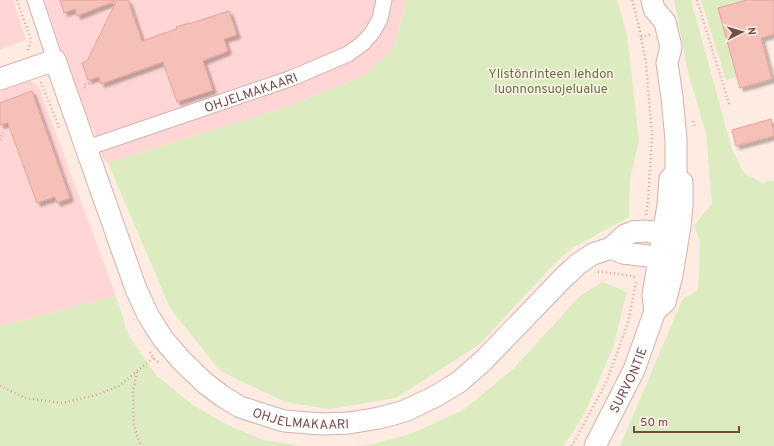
<svg xmlns="http://www.w3.org/2000/svg" width="774" height="446" font-family="Overpass,sans-serif">
	<style>
		.commercial { fill: #ffd6d5 }
		.green { fill: #ddecc0 }
		.building { fill: #f5c0b8; stroke: #e8a197; filter: url(#shadow) }
		.lines { fill: none; stroke-linecap: round; stroke-linejoin: round }
		.street-casing { stroke: #d1b2ab; stroke-width: 17 }
		.secondary-casing { stroke: #d5b0a8; stroke-width: 23 }
		.path { stroke: #d9a39b; stroke-width: 2.5; stroke-dasharray: 1 3; stroke-linecap: butt }
		.street { stroke: #fff; stroke-width: 15 }
		.secondary { stroke: #fff; stroke-width: 21 }
		.labels { text-anchor: middle; stroke-width: 3; stroke-linejoin: round; paint-order: stroke }
		.park-label { font-size: 13px; fill: #5d773c; stroke: #fff1e9 }
		.street-label { font-size: 13px; fill: #774b47; stroke: #fff1e9 }
	</style>
	<defs>
		<filter id="shadow"><feDropShadow dx="3.5" dy="3.5" stdDeviation="1" flood-color="#0004"/></filter>
	</defs>
	<rect width="100%" height="100%" fill="#feece2"/>
	<!-- commercial -->
	<g class="commercial">
		<polygon points="0,0 13,0 26,40 0,49"/>
		<polygon points="44,0 406,0 394,48 364,76 283,108 108,163 103,158 93,128 86,122 83,115"/>
		<polygon points="27,79 38,85 116,296 0,326 0,88"/>
	</g>
	<!-- green -->
	<g class="green">
		<polygon points="406,0 617,0 627,34 639,140 630,180 629,217 574,247 556,262 480,344 396,398 329,409 285,402 220,371 170,308 108,163 283,108 364,76 394,48"/>
		<polygon points="674,0 691,0 732,149 744,173 762,183 774,180 774,446 620,446 682,300 698,290 700,243 694,225 712,204 706,133 688,72"/>
		<polygon points="701,0 747,0 719,8 737,77 726,80"/>
		<polygon points="602,282 627,292 613,347 586,411 564,446 355,446 370,445 413,433 463,410 513,369 579,297"/>
		<polygon points="116,296 129,336 156,375 193,405 226,424 263,440 302,446 0,446 0,326"/>
	</g>
	<!-- building -->
	<g class="building">
		<polygon points="60,0 115,0 115,1 77,16 75,9 64,13"/>
		<polygon points="117,0 128,0 142,41 177,29 176,27 189,23 189,24 229,11 237,35 224,39 228,51 203,61 213,90 177,102 163,62 101,84 99,77 88,80 82,63 87,61"/>
		<polygon points="747,0 774,0 774,34 761,38 772,79 740,88 718,8"/>
		<polygon points="32,91 70,198 57,203 55,197 37,203 8,123 0,125 0,103"/>
		<polygon points="771,119 774,132 774,136 736,146 732,130"/>
	</g>
	<g class="lines">
		<defs>
			<g id="street">
				<polyline points="35,0 55,60"/>
				<path id="s1" d="M87,148L292,78L348,54L362,44L372,33L380,19L384,0"/>
			</g>
			<g id="secondary">
				<polyline points="652,0 654,9 665,22 671,47 667,63 672,97 676,140 676,172 670,179 668,205 653,295 655,311"/>
				<path id="s2" d="M0,79L55,60L136,289L148,315L163,339L182,361L205,383L222,396L240,407L284,421L322,424L349,423L379,418L405,411L436,396L459,382L483,361L562,279L578,264L593,254L611,248L625,235L633,232L644,231L678,235"/>
				<polyline points="611,248 623,253 673,259"/>
				<path id="s3" d="M595,446L634,370L655,311L665,302L672,275L680,226L682,206V182"/>
			</g>
		</defs>
		<!-- street casing -->
		<use href="#street" class="street-casing"/>
		<!-- secondary casing -->
		<use href="#secondary" class="secondary-casing"/>
		<!-- path -->
		<g class="path">
			<polyline points="17,0 31,40 28,50 28,52"/>
			<polyline points="632,0 639,27 646,63 652,135 648,202 646,215"/>
			<polyline points="697,0 730,107"/>
			<polyline points="641,37 652,34"/>
			<polyline points="141,70 144,77"/>
			<polyline points="41,82 60,130"/>
			<polyline points="85,88 84,85 97,81"/>
			<polyline points="693,121 695,128"/>
			<polyline points="0,140 3,132"/>
			<polyline points="598,272 603,272 637,277"/>
			<polyline points="150,352 153,358 158,362"/>
			<polyline points="137,372 133,392 134,426 141,446"/>
			<polyline points="0,386 25,398 62,403 96,395 119,386 153,358"/>
			<polyline points="572,446 606,383 628,323 636,282"/>
		</g>
		<!-- street -->
		<use href="#street" class="street"/>
		<!-- secondary -->
		<use href="#secondary" class="secondary"/>
	</g>
	<g class="labels">
		<!-- park labels -->
		<g class="park-label">
			<text x="551" y="78">Ylistönrinteen lehdon<tspan x="551" dy="15">luonnonsuojelualue</tspan></text>
		</g>
		<!-- street labels -->
		<g class="street-label">
			<text dy="5" stroke="none"><textPath href="#s1" startOffset="173">OHJELMAKAARI</textPath></text>
			<text dy="5" stroke="none"><textPath href="#s3" startOffset="74">SURVONTIE</textPath></text>
			<text dy="5" stroke="none"><textPath href="#s2" startOffset="524">OHJELMAKAARI</textPath></text>
		</g>
	</g>
	<!-- north arrow -->
	<g transform="translate(742 32) rotate(85)" stroke="#fff1e9" stroke-width="3" paint-order="stroke">
	<path d="M0-3L7 15L0 10L-7 15Z" fill="#774b47"/>
	<text y="-6" font-size="11" font-weight="bold" text-anchor="middle" fill="#774b47">N</text>
	</g>
	<!-- scale -->
	<path d="M634 426v6h105v-6" fill="none" stroke="#774b47" stroke-width="2"/>
	<text x="640" y="426" font-size="12" fill="#774b47" stroke="#fff1e9" stroke-width="3" paint-order="stroke">50 m</text>
</svg>
